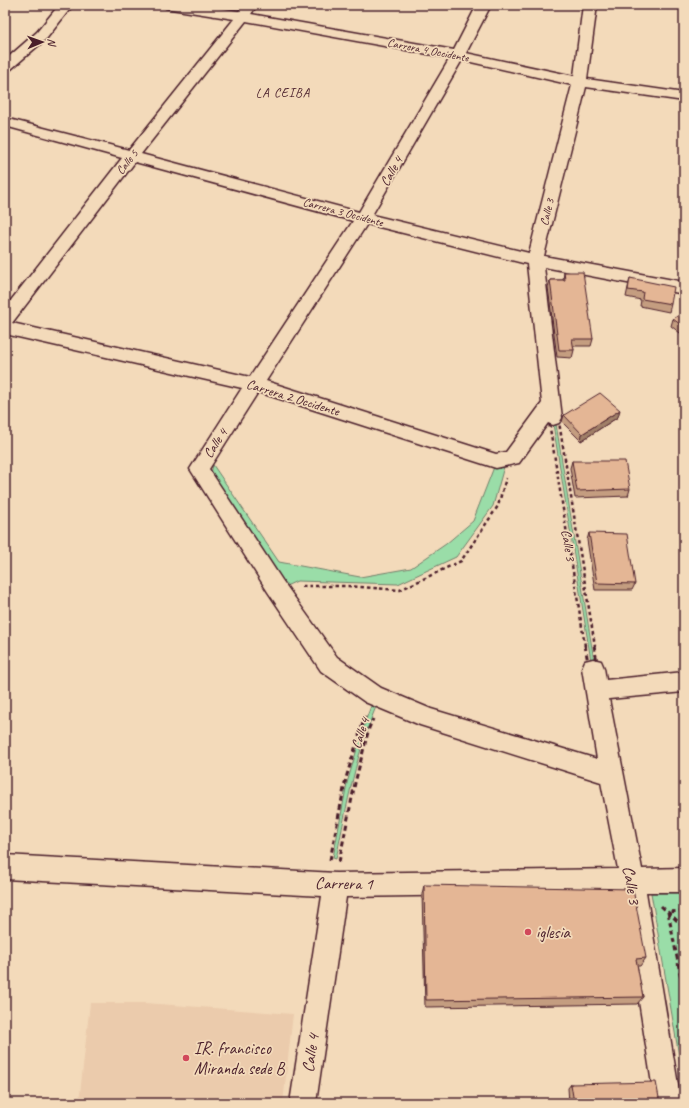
<svg xmlns="http://www.w3.org/2000/svg" width="689" height="1108" font-family="Caveat,sans-serif">
	<style>
		.built { fill: #ebcbac }
		.green { fill: #9adda8; stroke: #727e6a }
		.lines { fill: none; stroke-linecap: round; stroke-linejoin: round }
		.minor-casing { stroke: #4a1f2b; stroke-width: 3 }
		.path-far1 { stroke: #4a1f2b; stroke-width: 2.5; stroke-dasharray: 3.5 3; stroke-linecap: butt }
		.path { stroke: #4a1f2b; stroke-width: 3; stroke-dasharray: 5 3.5; stroke-linecap: butt }
		.minor { fill: #f3daba; fill-rule: evenodd }
		.wall { fill: #c49d80; stroke: #4a1f2b }
		.shaded-wall { fill: #a07f68; stroke: #4a1f2b }
		.building { fill: #e4b695; stroke: #4a1f2b }
		.poi-dot { fill: #d1495b; stroke: #f3daba; stroke-width: 1.5 }
		.labels { text-anchor: middle; stroke-width: 3.5; stroke-linejoin: round; paint-order: stroke }
		.far-street-label { font-size: 12px; fill: #4a1f2b; stroke: #f3daba }
		.far-neighbourhood-label { font-size: 13px; letter-spacing: 1px; fill: #4a1f2b; stroke: #f3daba }
		.street-label { font-size: 14px; fill: #4a1f2b; stroke: #f3daba }
		.near-street-label { font-size: 17px; fill: #4a1f2b; stroke: #f3daba }
		.near-poi-label { font-size: 17px; fill: #4a1f2b; stroke: #f3daba; text-anchor: start }
	</style>
	<rect width="100%" height="100%" fill="#f3daba"/>
	<filter id="ink" filterUnits="userSpaceOnUse"><feTurbulence type="fractalNoise" baseFrequency=".025" numOctaves="2"/><feDisplacementMap in="SourceGraphic" scale="8" xChannelSelector="R" yChannelSelector="G"/><feConvolveMatrix kernelMatrix="1 2 1 2 8 2 1 2 1" color-interpolation-filters="sRGB"/></filter>
	<g filter="url(#ink)">
		<!-- built -->
		<polygon class="built" points="90,1003 145,1003 293,1014 283,1103 79,1103"/>
		<!-- green -->
		<g class="green">
			<polygon points="553,424 556,424 595,667 592,667"/>
			<polygon points="505,463 493,506 456,557 398,584 297,581 286,586 211,473 213,465 279,562 360,577 411,568 446,544 473,521 494,467"/>
			<path d="M374,698L379,700C356,751 347,805 336,859L333,858L347,783L365,722Z"/>
			<polygon points="651,893 684,893 684,1085"/>
		</g>
		<g class="lines">
			<defs>
				<g id="minor">
					<polygon points="59,5 73,5 47,38 10,70 5,71 5,60 37,32"/>
					<path d="M164,5H197L239,11L244,5H254L256,7L251,14L454,50L477,5H491L466,53L574,76L583,5H597L587,79L684,93V101L586,87L544,256L684,282V294L544,267L562,418L559,423L553,425L548,423L519,463L496,468L258,392L209,469L282,580L337,657L381,688L431,709L597,759L582,668L585,661L593,659L601,661L604,668L606,680L684,672V692L609,699L642,869L684,868V892H646L681,1103H655L622,893L346,897L316,1103H290L322,896L5,879V855L336,873L618,869L601,782L420,725L365,702L321,671L268,592L190,469L242,388L5,334V308L122,158L5,126V118L129,150L234,19L171,9L166,8ZM246,21L450,58L359,212L141,154ZM462,60L572,85L529,253L372,215ZM135,162L353,221L250,377L12,323ZM367,224L527,264L542,403L506,452L496,454L266,381Z"/>
				</g>
			</defs>
			<!-- minor casing -->
			<use href="#minor" class="minor-casing"/>
			<!-- path-far1 -->
			<g class="path-far1">
				<polyline points="302,586 348,586 400,590 461,561 498,506 506,478"/>
				<polyline points="585,646 549,422 559,422 595,646"/>
			</g>
			<!-- path -->
			<g class="path">
				<polyline points="585,645 589,669 598,668 594,645"/>
				<polyline points="330,860 346,778 365,716"/>
				<polyline points="339,862 355,783 369,728 373,719"/>
				<polyline points="661,906 684,927"/>
				<polyline points="684,911 668,912 684,993"/>
			</g>
			<!-- minor -->
			<use href="#minor" class="minor"/>
		</g>
		<!-- wall -->
		<g class="wall">
			<polygon points="564,272 593,339 591,346 573,346 574,350 572,358 557,357 548,287 550,280 563,280"/>
			<polygon points="630,278 671,304 669,312 640,306 641,300 626,297"/>
			<polygon points="684,312 684,336 671,326 673,319"/>
			<polygon points="564,415 618,417 581,441 562,422"/>
			<polygon points="572,461 630,489 628,496 575,498 570,468"/>
			<polygon points="589,533 635,584 632,590 595,590 587,540"/>
			<polygon points="424,885 646,958 640,966 637,966 643,997 637,1004 425,1007 422,894"/>
			<polygon points="571,1084 660,1103 569,1103 568,1088"/>
		</g>
		<!-- shaded-wall -->
		<polygon class="shaded-wall" points="620,410 618,417 581,441 582,434"/>
		<!-- building -->
		<g class="building">
			<polygon points="564,272 583,272 593,339 572,339 574,350 559,350 550,280 565,280"/>
			<polygon points="630,278 674,287 671,304 642,299 643,292 628,290"/>
			<polygon points="684,312 684,327 673,319"/>
			<polygon points="600,393 620,410 582,434 564,415"/>
			<polygon points="572,461 625,461 630,489 577,491"/>
			<polygon points="589,533 627,534 635,584 597,583"/>
			<polygon points="424,885 633,889 646,958 636,959 643,997 426,1000"/>
			<polygon points="656,1082 660,1103 574,1103 571,1084"/>
		</g>
	</g>
	<!-- markers -->
	<g class="poi-dot">
		<circle cx="528" cy="932" r="4"/>
		<circle cx="186" cy="1058" r="4"/>
	</g>
	<g class="labels">
		<!-- far-street labels -->
		<g class="far-street-label">
			<text transform="translate(428 50) rotate(11)" y="4">Carrera 4 Occidente</text>
			<text transform="translate(127 162) rotate(-52)" y="4">Calle 5</text>
			<text transform="translate(343 212) rotate(15)" y="4">Carrera 3 Occidente</text>
			<text transform="translate(547 212) rotate(-76)" y="4">Calle 3</text>
		</g>
		<!-- far-neighbourhood labels -->
		<g class="far-neighbourhood-label">
			<text x="283" y="97">LA CEIBA</text>
		</g>
		<!-- street labels -->
		<g class="street-label">
			<text transform="translate(391 171) rotate(-60)" y="5">Calle 4</text>
			<text transform="translate(293 397) rotate(17)" y="5">Carrera 2 Occidente</text>
			<text transform="translate(215 443) rotate(-57)" y="5">Calle 4</text>
			<text transform="translate(569 545) rotate(81)" y="5">Calle 3</text>
			<text transform="translate(360 733) rotate(-72)" y="5">Calle 4</text>
		</g>
		<!-- near-street labels -->
		<g class="near-street-label">
			<text transform="translate(344 883) rotate(1)" y="6">Carrera 1</text>
			<text transform="translate(632 885) rotate(80)" y="6">Calle 3</text>
			<text transform="translate(310 1053) rotate(-81)" y="6">Calle 4</text>
		</g>
		<!-- near-poi labels -->
		<g class="near-poi-label">
			<text x="536" y="938">iglesia</text>
			<text x="194" y="1054">IR. francisco<tspan x="194" dy="20">Miranda sede B</tspan></text>
		</g>
	</g>
	<!-- margin -->
	<rect width="689" height="1108" fill="none" stroke="#f3daba" stroke-width="20"/>
	<rect x="10" y="10" width="669" height="1088" fill="none" stroke="#4a1f2b" stroke-width="1.5" filter="url(#ink)"/>
	<!-- north arrow -->
	<g transform="translate(42 42) rotate(88)" stroke="#f3daba" stroke-width="3" paint-order="stroke">
	<path d="M0-3L7 15L0 10L-7 15Z" fill="#4a1f2b"/>
	<text y="-6" font-size="11" font-weight="bold" text-anchor="middle" fill="#4a1f2b">N</text>
	</g>
</svg>
